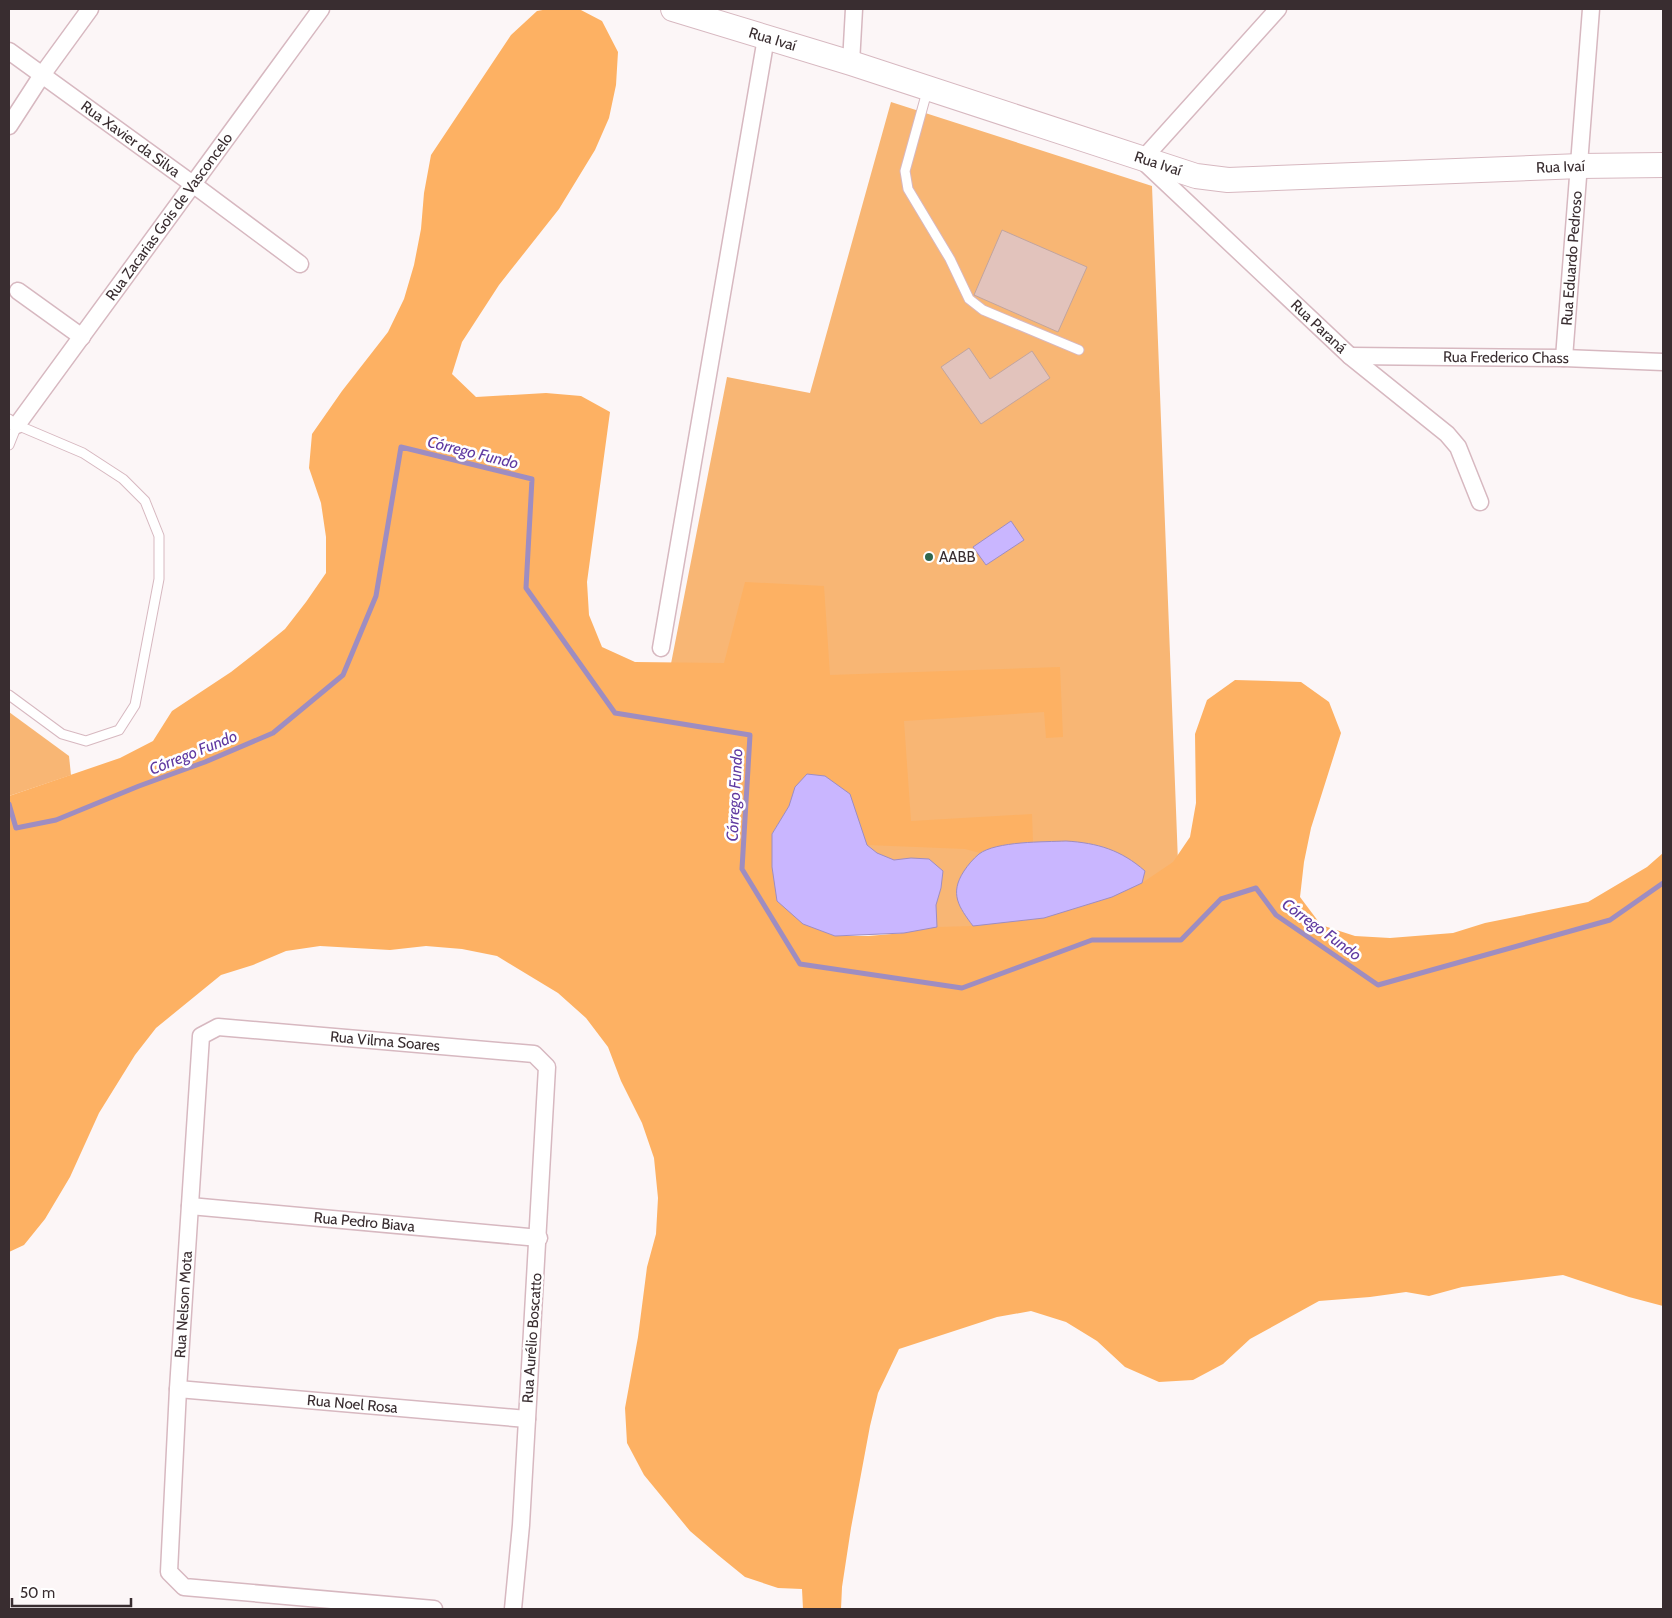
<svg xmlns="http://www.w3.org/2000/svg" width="1672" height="1618" font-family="Cabin,sans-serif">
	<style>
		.green { fill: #f8b674 }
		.forest { fill: #fdb163 }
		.water { fill: #c9b6ff; stroke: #9e8dc1 }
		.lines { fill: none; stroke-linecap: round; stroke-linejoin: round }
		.stream { stroke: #9e8dc1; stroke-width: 5 }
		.building { fill: #e2c3bc; stroke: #c2a49d }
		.service-casing { stroke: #d7b8c0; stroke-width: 11 }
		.minor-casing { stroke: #d7b8c0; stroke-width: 19 }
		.secondary-casing { stroke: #d7b8c0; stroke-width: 26 }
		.service { stroke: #fff; stroke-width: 9 }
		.minor { stroke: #fff; stroke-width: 16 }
		.secondary { stroke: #fff; stroke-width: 24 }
		.poi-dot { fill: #30674d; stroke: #fff; stroke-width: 2 }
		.labels { text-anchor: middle; stroke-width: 5; stroke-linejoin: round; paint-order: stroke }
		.street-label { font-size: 15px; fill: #392d30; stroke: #fff }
		.poi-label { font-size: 15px; fill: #392d30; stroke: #fff; text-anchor: start }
		.water-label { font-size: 16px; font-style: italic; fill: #603aa1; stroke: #fff }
	</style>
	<rect width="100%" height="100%" fill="#fcf6f7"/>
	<!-- green -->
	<g class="green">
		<polygon points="891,102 1152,186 1181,940 962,988 660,720 727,377 810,393"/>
		<polygon points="9,712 69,756 71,775 9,796"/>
	</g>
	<!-- forest -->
	<polygon class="forest" points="548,9 579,9 602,21 618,52 616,85 609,118 595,150 559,209 499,285 462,342 452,374 476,397 546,393 581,396 610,412 587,582 589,615 602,647 635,662 724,663 745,582 824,586 830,675 1060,667 1063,737 1046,738 1044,712 904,721 911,821 1032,814 1033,842 997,847 980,853 965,849 867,845 861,829 795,787 789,806 772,834 803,923 835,936 868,936 904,933 937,927 973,926 1075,909 1112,897 1142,883 1173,862 1190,837 1196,803 1195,734 1207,700 1235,680 1301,682 1329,702 1341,733 1311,828 1304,862 1300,897 1321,925 1355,936 1390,938 1453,933 1485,923 1588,902 1647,867 1663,853 1663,1306 1629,1297 1563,1275 1462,1287 1429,1296 1406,1292 1370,1297 1319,1301 1250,1339 1223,1364 1193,1380 1159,1382 1125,1367 1097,1341 1066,1322 1031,1311 997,1317 899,1349 878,1393 870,1426 851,1528 842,1587 841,1609 803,1609 802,1589 778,1588 745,1577 718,1555 690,1531 644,1475 627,1443 625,1408 638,1337 647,1267 656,1234 658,1198 654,1158 642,1123 621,1081 608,1047 586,1018 558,993 497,956 462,949 426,946 390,950 320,946 286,951 253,965 221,975 156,1028 135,1055 99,1113 70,1177 45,1219 24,1245 9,1252 9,796 120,758 153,741 172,711 231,672 258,651 285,629 306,602 326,573 326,537 321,503 309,468 312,434 342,391 388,332 404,299 414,265 421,229 424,193 431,155 511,35 537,11"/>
	<!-- water -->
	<g class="water">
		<polygon points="1011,521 1024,540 986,565 973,547"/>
		<polygon points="807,774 825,776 850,794 867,845 877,853 894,860 911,858 929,859 943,871 941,888 936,905 937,927 904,933 835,936 803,924 777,901 772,867 772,834 789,806 795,787"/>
		<path d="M1066,841C1098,843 1121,850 1145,871L1142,883L1112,897L1044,918L973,926C959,907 949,894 964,871C968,865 973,859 979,854C996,841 1045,842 1066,841Z"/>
	</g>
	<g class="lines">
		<!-- stream -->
		<polyline class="stream" points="9,804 16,828 56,820 139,786 205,762 273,733 343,675 376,596 401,447 532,479 526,588 615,713 750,735 742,869 800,964 962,988 1092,940 1181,940 1221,899 1256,888 1276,915 1378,985 1610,920 1663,883"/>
	</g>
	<!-- building -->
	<g class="building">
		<polygon points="1002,230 1087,267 1058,332 974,295"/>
		<polygon points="969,348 990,379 1032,351 1050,378 981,424 941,367"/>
	</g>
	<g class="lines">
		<defs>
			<g id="service">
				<polyline points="928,88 905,171 908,189 950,259 969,299 983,310 1079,350"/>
				<polyline points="9,419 17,425 83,453 123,479 145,501 159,536 159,579 135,705 119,730 86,741 62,734 9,695"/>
				<polyline points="9,445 17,425"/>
			</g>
			<g id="minor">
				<path id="s1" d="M1278,9L1142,160L1350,356L1447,434L1458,447L1480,502"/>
				<path id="s2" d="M9,51L194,185L300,264"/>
				<polyline points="851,63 854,9"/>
				<polyline points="9,126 42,75 90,9"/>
				<polyline points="18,291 82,337"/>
				<path id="s3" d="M1350,356L1564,358L1663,362"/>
				<path id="s4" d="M1564,358L1591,9"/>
				<path id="s5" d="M17,425L321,9"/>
				<polyline points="661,648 766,38"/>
				<path id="s6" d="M190,1206L539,1238"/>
				<path id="s7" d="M178,1389L527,1419"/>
				<path id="s8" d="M434,1609L184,1587L169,1572L178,1389L201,1036L218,1027L534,1054L547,1067L521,1525L513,1609"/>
			</g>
			<g id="secondary">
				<path id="s9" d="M673,9L851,63L1196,176L1228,180L1580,166L1663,165"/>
			</g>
		</defs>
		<!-- service casing -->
		<use href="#service" class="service-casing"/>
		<!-- minor casing -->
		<use href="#minor" class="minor-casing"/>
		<!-- secondary casing -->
		<use href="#secondary" class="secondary-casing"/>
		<!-- service -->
		<use href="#service" class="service"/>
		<!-- minor -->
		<use href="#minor" class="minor"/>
		<!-- secondary -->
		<use href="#secondary" class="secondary"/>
	</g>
	<!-- markers -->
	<circle class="poi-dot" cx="929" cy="557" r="5"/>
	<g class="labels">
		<!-- street labels -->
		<g class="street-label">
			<text dy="5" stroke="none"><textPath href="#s9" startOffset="104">Rua Ivaí</textPath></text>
			<text dy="5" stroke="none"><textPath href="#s2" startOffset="150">Rua Xavier da Silva</textPath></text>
			<text dy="5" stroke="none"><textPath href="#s9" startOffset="509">Rua Ivaí</textPath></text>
			<text dy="5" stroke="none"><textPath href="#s9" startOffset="914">Rua Ivaí</textPath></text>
			<text dy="5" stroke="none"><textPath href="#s5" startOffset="258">Rua Zacarias Gois de Vasconcelo</textPath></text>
			<text dy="5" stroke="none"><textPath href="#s4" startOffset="100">Rua Eduardo Pedroso</textPath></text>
			<text dy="5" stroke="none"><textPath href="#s1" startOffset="446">Rua Paraná</textPath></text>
			<text dy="5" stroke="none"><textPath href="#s3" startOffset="156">Rua Frederico Chass</textPath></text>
			<text dy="5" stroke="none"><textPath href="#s8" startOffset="996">Rua Vilma Soares</textPath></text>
			<text dy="5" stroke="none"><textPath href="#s6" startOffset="175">Rua Pedro Biava</textPath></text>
			<text dy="5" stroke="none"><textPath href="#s8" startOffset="540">Rua Nelson Mota</textPath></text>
			<text transform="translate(532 1338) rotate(-86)" y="5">Rua Aurélio Boscatto</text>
			<text dy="5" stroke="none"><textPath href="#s7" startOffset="175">Rua Noel Rosa</textPath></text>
		</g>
		<!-- poi labels -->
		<g class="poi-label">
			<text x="939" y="562">AABB</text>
		</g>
		<!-- water labels -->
		<g class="water-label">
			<text transform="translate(473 452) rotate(14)" y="6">Córrego Fundo</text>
			<text transform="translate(193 752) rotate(-22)" y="6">Córrego Fundo</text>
			<text transform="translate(734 795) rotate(-87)" y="6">Córrego Fundo</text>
			<text transform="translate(1322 929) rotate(36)" y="6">Córrego Fundo</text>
		</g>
	</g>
	<!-- border -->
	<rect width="1672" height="1618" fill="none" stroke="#392d30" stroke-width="20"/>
	<!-- scale -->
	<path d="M12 1598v8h119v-8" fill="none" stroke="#392d30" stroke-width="2.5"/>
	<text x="20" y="1598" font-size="15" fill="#392d30" stroke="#ffffff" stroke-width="4" paint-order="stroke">50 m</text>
</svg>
